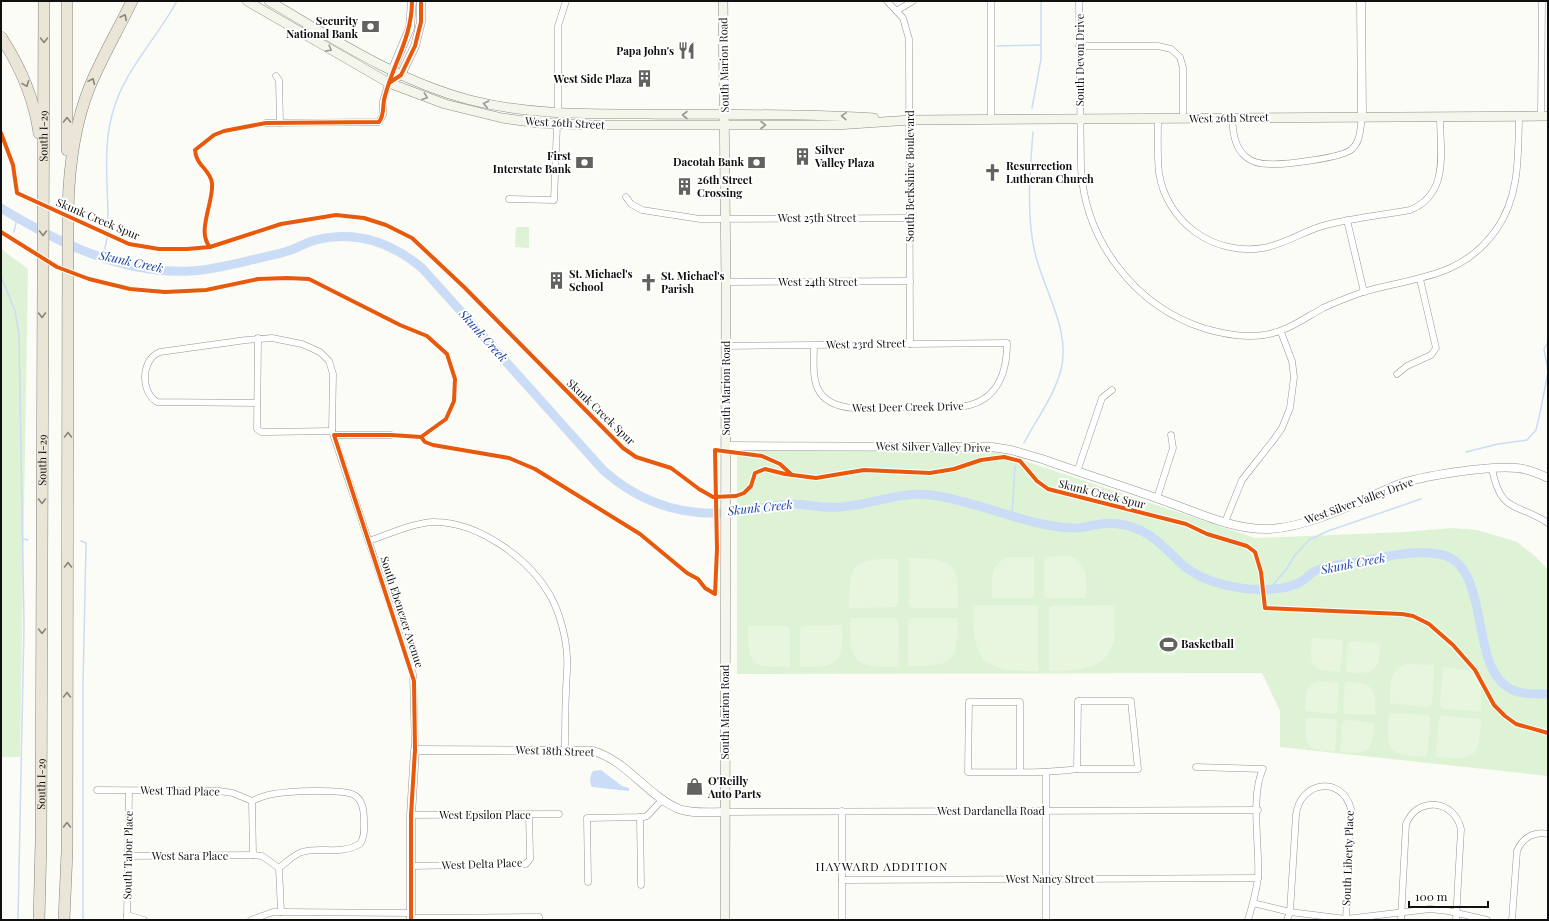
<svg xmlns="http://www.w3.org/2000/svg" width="1549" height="921" font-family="'Playfair Display',serif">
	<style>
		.green { fill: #def3d5 }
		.pitch { fill: #e9f6df }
		.water { fill: #cbdcf6 }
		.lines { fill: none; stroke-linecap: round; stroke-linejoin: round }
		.stream { stroke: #cbdcf6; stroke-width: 1.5 }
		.river { stroke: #cbdcf6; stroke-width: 9 }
		.minor-casing { stroke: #969693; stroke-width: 7 }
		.tertiary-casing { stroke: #969693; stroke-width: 9 }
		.secondary-casing { stroke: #8c8d8a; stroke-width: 10 }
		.motorway-casing { stroke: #838480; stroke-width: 12 }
		.minor { stroke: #fefffe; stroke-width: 6 }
		.tertiary { stroke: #fefffe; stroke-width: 8 }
		.secondary { stroke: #f4f5eb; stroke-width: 9 }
		.motorway { stroke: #eae5d6; stroke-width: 11 }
		.cycleway-casing { stroke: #fff; stroke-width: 6 }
		.cycleway { stroke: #e8590c; stroke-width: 4 }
		.oneway { stroke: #88857d }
		.oneway2 { stroke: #999993 }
		.labels { text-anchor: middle; stroke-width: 4; stroke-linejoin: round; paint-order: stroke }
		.poi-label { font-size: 11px; font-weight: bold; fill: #101010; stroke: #fff; text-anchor: start }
		.street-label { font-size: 11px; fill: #101010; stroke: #fff }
		.water-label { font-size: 12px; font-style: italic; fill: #1641a4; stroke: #fff }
		.neighbourhood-label { font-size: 12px; letter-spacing: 1px; fill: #101010; stroke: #fff }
	</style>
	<rect width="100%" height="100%" fill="#fbfcf5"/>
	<!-- green -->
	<g class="green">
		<polygon points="516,227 529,227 529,248 515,247"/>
		<polygon points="1,249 28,269 20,757 1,757"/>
		<polygon points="737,450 992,450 1255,538 1403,532 1452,528 1477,530 1517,542 1535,556 1548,570 1548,776 1280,747 1280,711 1262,673 737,674"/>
	</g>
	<!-- pitch -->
	<g class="pitch">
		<path d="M1069,556C1089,562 1086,581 1086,598H1047L1044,595V557Z"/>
		<path d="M1011,557H1034V596L1031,598H992C992,581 989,562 1011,557Z"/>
		<path d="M909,558C955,559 958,562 958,608H912L909,605Z"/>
		<path d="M898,559V604L895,607L849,608C849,562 852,559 898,559Z"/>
		<path d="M973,605H1035L1038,607V671C981,671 973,662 973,605Z"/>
		<path d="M1115,605C1115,616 1116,629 1114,640C1107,672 1074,670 1049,671V608L1051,606Z"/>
		<path d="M850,618H895L898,621L899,667C853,667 850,664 850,618Z"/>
		<path d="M911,618H958C957,663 954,666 908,666V621Z"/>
		<path d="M842,625C843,664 839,667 800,667V628L803,626Z"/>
		<path d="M748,626H787L790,629V667C751,668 748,665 748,626Z"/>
		<rect x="1162" y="634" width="13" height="21"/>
		<path d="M1312,638L1341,640L1343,643L1340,672C1311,670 1309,667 1312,638Z"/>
		<path d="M1351,641L1380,644C1378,673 1375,674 1346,672L1348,643Z"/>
		<path d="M1407,664L1434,665L1432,704L1428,707L1390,703C1391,687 1388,669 1407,664Z"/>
		<path d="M1443,667C1478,669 1483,676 1481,711L1442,709L1440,705Z"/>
		<path d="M1318,681L1339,683L1337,712L1334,714L1305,711C1306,699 1304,685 1318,681Z"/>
		<path d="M1345,682C1374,683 1376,687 1375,715L1345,714L1343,711Z"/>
		<path d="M1389,713L1428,715L1430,719L1427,757C1387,754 1386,752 1389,713Z"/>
		<path d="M1442,716L1481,719C1479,759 1476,760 1436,757L1439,719Z"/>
		<path d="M1306,718L1335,719L1337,722L1335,751C1305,750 1304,746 1306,718Z"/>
		<path d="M1345,720L1374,723C1372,753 1369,754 1340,752L1342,723Z"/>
	</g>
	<!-- water -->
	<path class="water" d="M601,770L622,786L629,788V791L592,787C589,783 590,775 593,771Z"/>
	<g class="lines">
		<!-- stream -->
		<g class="stream">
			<polyline points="997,46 1041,45"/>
			<polyline points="1032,108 1041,59 1041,1"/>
			<polyline points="14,232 17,218"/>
			<path d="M103,257C104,249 108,239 108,230C109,192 102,152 112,115C123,71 156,40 177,1"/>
			<polyline points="1,276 15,311 19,334 24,625 18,920"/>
			<path d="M1024,443C1036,420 1054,396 1061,370C1071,330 1044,291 1035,253C1026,215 1030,171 1033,132"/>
			<polyline points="1466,452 1498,444 1527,440 1536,430 1540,413 1548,372 1544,349 1548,342"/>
			<polyline points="1012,515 1015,466"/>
			<polyline points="23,539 28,540"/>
			<polyline points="81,541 86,543 86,545 83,684 83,920"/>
			<polyline points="1270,588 1285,571 1295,555 1309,540 1328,531 1421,499"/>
		</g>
		<!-- river -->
		<path class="river" d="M1,208C57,242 123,275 190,271C212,270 234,264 256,259C267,256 280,254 291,250C299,247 307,242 316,240C356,230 392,243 422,268L603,470C641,504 686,518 738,512C756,510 773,504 792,504C808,504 824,509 840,507C872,505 898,491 931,495C979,501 1025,526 1073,528C1082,529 1091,525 1100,524C1112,523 1126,524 1137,529C1156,536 1169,553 1184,566C1201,580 1227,587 1249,589C1265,590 1289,590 1302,581C1308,577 1312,571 1320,569C1332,565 1345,564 1357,562C1383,557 1411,550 1438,554C1491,561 1469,660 1506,686C1517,695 1535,694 1548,694"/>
		<defs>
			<g id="minor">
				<polyline points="887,1 903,18 909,39 910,344"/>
				<polyline points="991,1 991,120"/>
				<path d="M1079,1L1081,168C1085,241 1135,307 1206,329C1225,334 1244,338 1264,335C1286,332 1303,319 1323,308C1336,302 1349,297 1363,292C1414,277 1461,279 1496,230C1520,196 1518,156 1519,116"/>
				<polyline points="898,10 913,1"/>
				<polyline points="1079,46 1158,46 1171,49 1180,57 1183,68 1183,118"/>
				<polyline points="276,76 279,80 280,123"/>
				<polyline points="558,113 558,26 566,1"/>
				<polyline points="1541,116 1542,1"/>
				<path d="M1232,117C1233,132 1234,147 1246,157C1252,162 1261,164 1269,164C1283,165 1343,158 1352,149C1361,141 1360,128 1362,117"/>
				<path d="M1158,118C1158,136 1157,155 1159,173C1167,223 1214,256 1263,248C1286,244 1305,230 1326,225C1354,218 1382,215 1410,210C1450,194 1440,151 1440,116"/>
				<polyline points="266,123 379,122 383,115 383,101 392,71"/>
				<polyline points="626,197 631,204 642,210 700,219 910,218"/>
				<polyline points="509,199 554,200 557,125"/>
				<polyline points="1347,220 1364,292"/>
				<polyline points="726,282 910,281"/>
				<polyline points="258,338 257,429 261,432 268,432 332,431"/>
				<path d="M726,346L1007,343C1007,376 995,404 958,407L853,408C811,404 813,379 814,345"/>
				<polyline points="1397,374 1407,366 1431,355 1436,348 1420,279"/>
				<path d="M257,403L157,402C140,392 141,359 160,352L246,340L272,338L302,344L320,352L329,361L333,374L332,431L413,674L415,750"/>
				<polyline points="334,435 391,435"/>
				<path d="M1492,469C1501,514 1516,502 1548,523"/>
				<polyline points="1077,472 1102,398 1112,390"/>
				<polyline points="1157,498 1173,448 1171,435"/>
				<polyline points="1225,522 1242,480 1275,438 1282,428 1290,408 1294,377 1292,361 1281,332"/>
				<path d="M369,541C386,535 418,521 436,522C480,523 530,559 551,597C560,614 566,637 567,656C568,668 566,680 566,692C565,711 565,731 565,750"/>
				<polygon points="1078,701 1131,701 1138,769 1077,769"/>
				<path d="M1196,767L1263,769C1250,795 1260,848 1258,878C1256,893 1252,907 1248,920"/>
				<path d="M1020,772V702H969L968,772C1004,772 1041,774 1077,769"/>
				<path d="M97,790L219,791L233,793L252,801C259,798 265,795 273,794C289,791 338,789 352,794C363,798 364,811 364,821C364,829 365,837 360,844C337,856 323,846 302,852C293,855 287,862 279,868"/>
				<polyline points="252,801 253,855 262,856 279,868 281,912"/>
				<polyline points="725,812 1258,810"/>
				<polyline points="411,815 559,814"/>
				<polyline points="640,817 641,885"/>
				<polyline points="128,856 253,855"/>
				<polyline points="411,866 526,864 530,859 530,854 529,815"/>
				<polyline points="842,880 1258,878"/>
				<polyline points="588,882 587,818 643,817 647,816 663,799"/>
				<polyline points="1253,903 1290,912 1346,919 1430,909 1448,911 1487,920"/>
				<polyline points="127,915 144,920"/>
				<polyline points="411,918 539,917 539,920"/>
				<polyline points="127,920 129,791"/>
				<polyline points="251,920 273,912 281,912 411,913"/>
				<polyline points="842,920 842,811"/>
				<polyline points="1046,920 1046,772"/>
				<path d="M1287,920L1290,912L1296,815C1300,781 1342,775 1351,809L1346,920"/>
				<path d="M1401,920L1406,824C1417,796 1454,799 1461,829L1456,920"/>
				<path d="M1512,920L1517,851C1522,838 1534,831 1548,834"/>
			</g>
			<g id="tertiary">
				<polyline points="1361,1 1362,117"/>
				<polyline points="392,71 410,28 412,1"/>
				<polyline points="389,83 401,75 415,46 421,22 421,1"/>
				<path d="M726,446L992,447L1011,450L1042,459C1081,473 1120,485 1159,499C1194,511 1232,530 1269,529C1311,527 1359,501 1397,485C1420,476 1492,465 1517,468C1528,469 1538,473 1548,478"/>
				<path d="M411,920V815L415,750L593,751C626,760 649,797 679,809C693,814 710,812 725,812"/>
			</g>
			<g id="secondary">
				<polyline points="247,1 389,83 445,104 502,118 538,123 592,125 836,125 911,120 1548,116"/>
				<path d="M269,1C334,39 397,81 470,100C528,115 587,114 646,114C723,115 799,113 874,118"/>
				<polyline points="723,1 726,282 725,920"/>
			</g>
			<g id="motorway">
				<path d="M1,37C20,66 34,98 39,133"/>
				<polyline points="67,150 67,1"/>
				<path id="s1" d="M39,920L41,842L44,1"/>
				<path d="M64,920L67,852L68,209C69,167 74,125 90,86C102,57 118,30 132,1"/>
			</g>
		</defs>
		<!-- minor casing -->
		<use href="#minor" class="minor-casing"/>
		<!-- tertiary casing -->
		<use href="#tertiary" class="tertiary-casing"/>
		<!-- secondary casing -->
		<use href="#secondary" class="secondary-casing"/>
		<!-- motorway casing -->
		<use href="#motorway" class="motorway-casing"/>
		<!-- minor -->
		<use href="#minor" class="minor"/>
		<!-- tertiary -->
		<use href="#tertiary" class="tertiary"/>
		<!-- secondary -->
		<use href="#secondary" class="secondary"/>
		<!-- motorway -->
		<use href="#motorway" class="motorway"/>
		<defs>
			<g id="cycleway">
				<polyline points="389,83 401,75 415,46 421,22 421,1"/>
				<polyline points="1,133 13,165 17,193 129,244 159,249 187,249 210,247 281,224 336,215 364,218 386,225 412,238 464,287 623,448 636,457 671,468 699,489 713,497 736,496 744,493 751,486 755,473 765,469 785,474 816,478 864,470 930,473 954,469 981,460 1004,457 1020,461 1037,481 1048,489 1186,524 1207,534 1247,546 1255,552 1261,572 1265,608 1402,614 1413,616 1429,624 1453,645 1475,670 1494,705 1505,716 1516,724 1548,733"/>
				<polyline points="1,232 57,267 89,279 130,289 165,292 206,290 258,279 287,278 309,279 400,325 427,336 447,354 455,379 454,401 446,419 421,437 391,435 334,435 414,681 415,750 411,815 411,920"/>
				<path d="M210,247C196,232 214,202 212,183C210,169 196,166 195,150L214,135L224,131L266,123L379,122C385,115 382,105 385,96C394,62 412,37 412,1"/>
				<polyline points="421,437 425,442 433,445 509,458 535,469 640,534 687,573 698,579 705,588 715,594 717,549 715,450 762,456 780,464 792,475"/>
			</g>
		</defs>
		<!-- cycleway casing -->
		<use href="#cycleway" class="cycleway-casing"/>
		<!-- cycleway -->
		<use href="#cycleway" class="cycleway"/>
	</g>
	<!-- one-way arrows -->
	<defs><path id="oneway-chevron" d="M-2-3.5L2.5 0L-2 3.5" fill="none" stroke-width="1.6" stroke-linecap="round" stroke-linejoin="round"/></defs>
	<g class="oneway">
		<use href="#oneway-chevron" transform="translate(124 17) rotate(-63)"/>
		<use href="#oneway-chevron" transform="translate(44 40) rotate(90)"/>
		<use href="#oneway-chevron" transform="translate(92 81) rotate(-66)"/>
		<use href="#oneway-chevron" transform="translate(26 84) rotate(68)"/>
		<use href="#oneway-chevron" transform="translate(67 120) rotate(-90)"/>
		<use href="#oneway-chevron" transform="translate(43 233) rotate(90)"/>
		<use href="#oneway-chevron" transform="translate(42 315) rotate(90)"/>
		<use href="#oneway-chevron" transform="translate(68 435) rotate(-90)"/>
		<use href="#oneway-chevron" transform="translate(42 501) rotate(90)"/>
		<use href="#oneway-chevron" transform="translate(68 565) rotate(-90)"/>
		<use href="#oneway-chevron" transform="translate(42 631) rotate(90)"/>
		<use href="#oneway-chevron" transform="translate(67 695) rotate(-90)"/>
		<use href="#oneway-chevron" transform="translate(67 825) rotate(-90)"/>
	</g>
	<g class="oneway2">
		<use href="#oneway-chevron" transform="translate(329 49) rotate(31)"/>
		<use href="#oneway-chevron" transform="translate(425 97) rotate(20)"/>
		<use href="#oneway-chevron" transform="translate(486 104) rotate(-168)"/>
		<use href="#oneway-chevron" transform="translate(685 115) rotate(-180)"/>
		<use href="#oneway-chevron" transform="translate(844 116) rotate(-176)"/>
		<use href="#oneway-chevron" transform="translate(763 125)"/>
	</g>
	<!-- icons -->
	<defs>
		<symbol id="bank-bare" viewBox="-9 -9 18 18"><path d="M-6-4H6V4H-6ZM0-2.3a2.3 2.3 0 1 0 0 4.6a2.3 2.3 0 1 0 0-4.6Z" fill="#626360" stroke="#fff" stroke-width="2.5" paint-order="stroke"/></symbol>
		<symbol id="restaurant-bare" viewBox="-9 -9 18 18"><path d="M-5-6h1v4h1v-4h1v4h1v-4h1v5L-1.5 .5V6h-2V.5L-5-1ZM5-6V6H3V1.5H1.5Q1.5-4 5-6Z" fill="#626360" stroke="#fff" stroke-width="2.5" paint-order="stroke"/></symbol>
		<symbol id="building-bare" viewBox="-9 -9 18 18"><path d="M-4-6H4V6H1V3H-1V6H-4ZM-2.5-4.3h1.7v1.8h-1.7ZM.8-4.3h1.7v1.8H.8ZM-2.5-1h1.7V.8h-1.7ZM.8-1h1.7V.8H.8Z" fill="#626360" stroke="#fff" stroke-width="2.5" paint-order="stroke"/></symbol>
		<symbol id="church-bare" viewBox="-9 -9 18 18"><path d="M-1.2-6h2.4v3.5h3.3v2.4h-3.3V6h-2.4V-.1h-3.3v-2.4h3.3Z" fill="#626360" stroke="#fff" stroke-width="2.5" paint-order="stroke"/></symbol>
		<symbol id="stadium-bare" viewBox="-9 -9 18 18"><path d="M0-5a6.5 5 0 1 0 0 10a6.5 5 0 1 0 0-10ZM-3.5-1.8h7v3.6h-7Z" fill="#626360" stroke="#fff" stroke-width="2.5" paint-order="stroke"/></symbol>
		<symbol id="shop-bare" viewBox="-9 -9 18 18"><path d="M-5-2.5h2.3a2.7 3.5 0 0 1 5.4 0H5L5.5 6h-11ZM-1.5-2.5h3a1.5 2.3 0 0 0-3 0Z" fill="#626360" stroke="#fff" stroke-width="2.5" paint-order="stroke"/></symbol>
	</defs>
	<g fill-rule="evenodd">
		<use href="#bank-bare" x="358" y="14" width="25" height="25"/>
		<use href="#restaurant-bare" x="674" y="38" width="25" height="25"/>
		<use href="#building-bare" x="632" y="66" width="25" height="25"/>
		<use href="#building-bare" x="790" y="144" width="25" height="25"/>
		<use href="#bank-bare" x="572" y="150" width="25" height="25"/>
		<use href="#bank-bare" x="744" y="150" width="25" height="25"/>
		<use href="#church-bare" x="980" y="160" width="25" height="25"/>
		<use href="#building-bare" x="672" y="174" width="25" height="25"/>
		<use href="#building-bare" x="544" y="268" width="25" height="25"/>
		<use href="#church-bare" x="636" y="270" width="25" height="25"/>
		<use href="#stadium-bare" x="1156" y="632" width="25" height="25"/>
		<use href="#shop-bare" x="682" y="774" width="25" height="25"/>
	</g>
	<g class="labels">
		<!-- poi labels -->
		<g class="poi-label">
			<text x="358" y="25" text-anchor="end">Security<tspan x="358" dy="13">National Bank</tspan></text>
			<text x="674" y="55" text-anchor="end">Papa John's</text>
			<text x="632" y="83" text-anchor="end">West Side Plaza</text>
			<text x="815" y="154">Silver<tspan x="815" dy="13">Valley Plaza</tspan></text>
			<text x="571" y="160" text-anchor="end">First<tspan x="571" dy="13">Interstate Bank</tspan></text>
			<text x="744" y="166" text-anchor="end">Dacotah Bank</text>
			<text x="1006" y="170">Resurrection<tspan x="1006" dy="13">Lutheran Church</tspan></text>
			<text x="697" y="184">26th Street<tspan x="697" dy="13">Crossing</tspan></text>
			<text x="569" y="278">St. Michael's<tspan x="569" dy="13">School</tspan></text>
			<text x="661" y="280">St. Michael's<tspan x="661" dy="13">Parish</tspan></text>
			<text x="1181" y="648">Basketball</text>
			<text x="708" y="785">O'Reilly<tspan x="708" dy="13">Auto Parts</tspan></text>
		</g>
		<!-- street labels -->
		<g class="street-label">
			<text transform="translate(1080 60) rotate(-90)" y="4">South Devon Drive</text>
			<text transform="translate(724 65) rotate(-91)" y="4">South Marion Road</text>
			<text transform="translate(1229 118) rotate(-1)" y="4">West 26th Street</text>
			<text transform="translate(565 123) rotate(3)" y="4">West 26th Street</text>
			<text dy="4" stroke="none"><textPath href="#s1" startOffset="784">South I-29</textPath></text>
			<text transform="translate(910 176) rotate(-90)" y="4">South Berkshire Boulevard</text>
			<text x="817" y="222">West 25th Street</text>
			<text transform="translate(98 219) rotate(23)" y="4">Skunk Creek Spur</text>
			<text x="818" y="286">West 24th Street</text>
			<text transform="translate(866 344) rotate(-1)" y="4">West 23rd Street</text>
			<text transform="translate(726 388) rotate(-90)" y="4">South Marion Road</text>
			<text transform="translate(908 407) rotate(-1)" y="4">West Deer Creek Drive</text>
			<text transform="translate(601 412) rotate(44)" y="4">Skunk Creek Spur</text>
			<text transform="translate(933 447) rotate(1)" y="4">West Silver Valley Drive</text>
			<text dy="4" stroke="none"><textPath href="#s1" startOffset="460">South I-29</textPath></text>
			<text transform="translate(1102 494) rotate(14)" y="4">Skunk Creek Spur</text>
			<text transform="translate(1359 501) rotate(-20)" y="4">West Silver Valley Drive</text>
			<text transform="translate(402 612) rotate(72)" y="4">South Ebenezer Avenue</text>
			<text transform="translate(725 712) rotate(-90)" y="4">South Marion Road</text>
			<text transform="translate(555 751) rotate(2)" y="4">West 18th Street</text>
			<text dy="4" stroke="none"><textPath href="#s1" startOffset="136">South I-29</textPath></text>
			<text transform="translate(180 791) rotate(1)" y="4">West Thad Place</text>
			<text x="991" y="815">West Dardanella Road</text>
			<text x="485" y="819">West Epsilon Place</text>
			<text transform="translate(128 855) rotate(-89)" y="4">South Tabor Place</text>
			<text x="190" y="860">West Sara Place</text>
			<text transform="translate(1348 858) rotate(-88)" y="4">South Liberty Place</text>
			<text transform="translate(482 864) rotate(-2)" y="4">West Delta Place</text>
			<text x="1050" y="883">West Nancy Street</text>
		</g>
		<!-- water labels -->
		<g class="water-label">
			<text transform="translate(131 262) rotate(12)" y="4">Skunk Creek</text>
			<text transform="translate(483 336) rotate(48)" y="4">Skunk Creek</text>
			<text transform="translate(760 508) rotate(-6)" y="4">Skunk Creek</text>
			<text transform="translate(1353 564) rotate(-11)" y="4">Skunk Creek</text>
		</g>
		<!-- neighbourhood labels -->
		<g class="neighbourhood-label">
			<text x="882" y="871">HAYWARD ADDITION</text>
		</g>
	</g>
	<!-- border -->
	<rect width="1549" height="921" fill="none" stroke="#101010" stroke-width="4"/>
	<!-- scale -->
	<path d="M1409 901v6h79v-6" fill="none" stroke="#101010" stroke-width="2"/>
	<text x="1415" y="901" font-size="12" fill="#101010" stroke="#ffffff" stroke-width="3" paint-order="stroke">100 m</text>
</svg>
